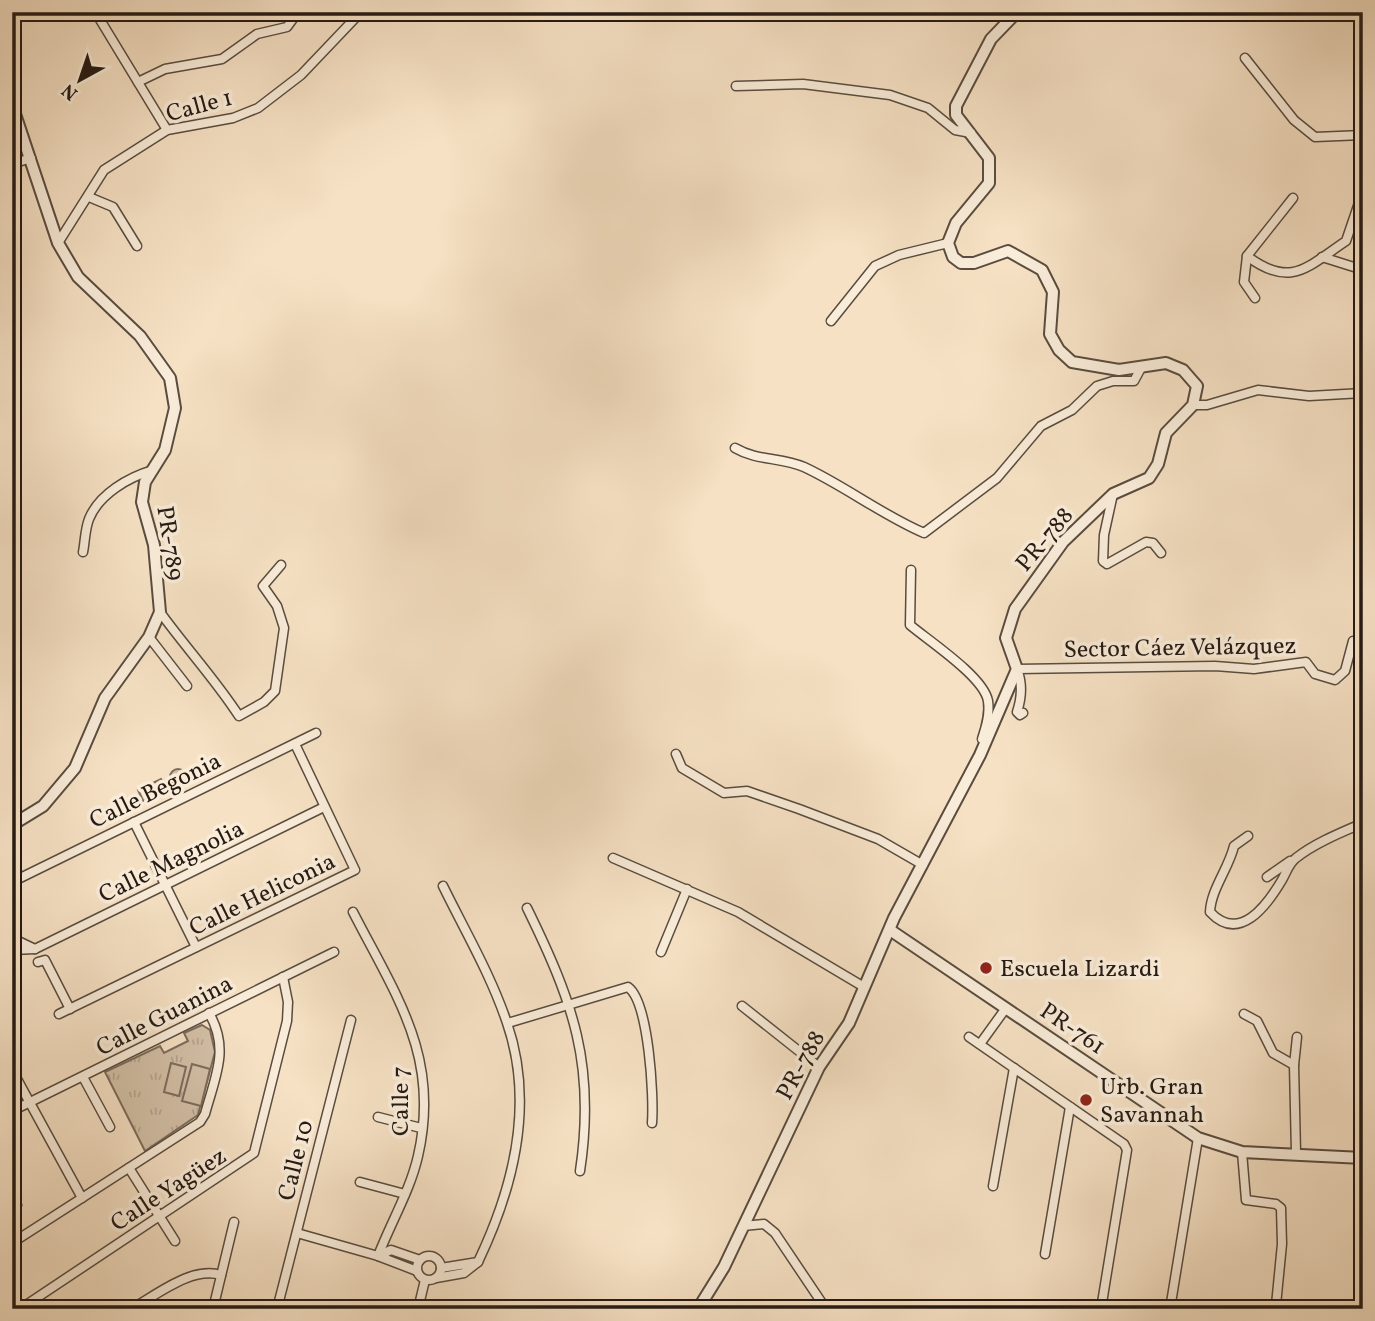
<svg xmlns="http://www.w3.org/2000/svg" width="1375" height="1321" font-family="Vollkorn,serif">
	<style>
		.grass { fill: url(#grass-tufts); stroke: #7c6c5c; stroke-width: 2 }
		.garden { fill: #d2bfa6; stroke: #7c6c5c; stroke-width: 2 }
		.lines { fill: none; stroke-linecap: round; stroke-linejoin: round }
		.minor-casing { stroke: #594c3f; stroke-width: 11 }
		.tertiary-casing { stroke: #594c3f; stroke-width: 14 }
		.minor { stroke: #f9ecd9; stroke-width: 8 }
		.tertiary { stroke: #f9ecd9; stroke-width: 10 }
		.poi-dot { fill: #8f2418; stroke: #f9ecd9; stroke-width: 2.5 }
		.labels { text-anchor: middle; stroke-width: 7; stroke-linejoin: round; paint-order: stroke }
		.street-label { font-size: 24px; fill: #251a13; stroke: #f9ecd9 }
		.poi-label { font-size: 24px; fill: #251a13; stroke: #f9ecd9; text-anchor: start }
	</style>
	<defs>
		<pattern id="grass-tufts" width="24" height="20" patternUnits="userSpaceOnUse" patternTransform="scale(1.75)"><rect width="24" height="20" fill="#d2bfa6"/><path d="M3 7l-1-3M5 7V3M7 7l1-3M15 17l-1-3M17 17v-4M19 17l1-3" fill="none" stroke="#b4a48e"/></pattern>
	</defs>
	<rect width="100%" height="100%" fill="#f6e1c4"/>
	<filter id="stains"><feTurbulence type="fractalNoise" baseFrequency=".00286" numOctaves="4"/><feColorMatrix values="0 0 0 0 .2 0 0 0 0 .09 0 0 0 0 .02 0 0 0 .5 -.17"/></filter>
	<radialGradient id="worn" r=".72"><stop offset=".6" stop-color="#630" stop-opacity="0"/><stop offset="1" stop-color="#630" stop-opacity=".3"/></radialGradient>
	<!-- grass -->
	<polygon class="grass" points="202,1025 210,1030 215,1052 198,1115 145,1151 105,1072 160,1046 164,1053 188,1041 184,1033"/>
	<!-- garden -->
	<g class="garden">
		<circle cx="178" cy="777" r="8"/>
		<polygon points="161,779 167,790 143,801 138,790"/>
		<polygon points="171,1063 186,1067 179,1096 164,1092"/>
		<polygon points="192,1064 210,1069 201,1106 182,1101"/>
	</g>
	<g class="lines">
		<defs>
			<g id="minor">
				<polyline points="99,18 167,130"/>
				<polyline points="1245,58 1294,120 1315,137 1363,135"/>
				<polyline points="138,82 165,69 222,59 257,34 287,27 298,12"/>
				<polyline points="736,86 803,84 890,95 928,108 955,130 971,133"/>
				<polyline points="12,164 31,158"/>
				<polyline points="89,197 113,207 137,246"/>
				<polyline points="58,243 104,170 167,130 233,118 258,108 301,75 361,12"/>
				<path d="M1247,256C1291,289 1307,267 1346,241L1363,191"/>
				<polyline points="1322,257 1357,268 1363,265"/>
				<polyline points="1255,298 1244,282 1247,256 1293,198"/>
				<polyline points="831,321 875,266 899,255 948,243"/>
				<polyline points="1193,405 1207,405 1258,390 1309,396 1363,393"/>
				<path d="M735,448C757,461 781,457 804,467C845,486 882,515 924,533L997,478L1041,426L1072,410L1097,386L1113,381H1134L1141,368"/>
				<polyline points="1113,494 1104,535 1103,561 1107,564 1146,542 1153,543 1161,553"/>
				<path d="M83,552C85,542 85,529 89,519C99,494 129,477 153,470"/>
				<path d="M911,570L910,625C929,641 984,677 988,701C990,714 986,727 982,739"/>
				<path d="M160,612C186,648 215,679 239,716L264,702L275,691L284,628L277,606L263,586L281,565"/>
				<polyline points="149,637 187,686"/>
				<path d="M1023,713L1020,715L1017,712C1022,697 1023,684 1017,669L1215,666L1254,669L1306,662L1315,674L1335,680L1345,671L1353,641"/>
				<polyline points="676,754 682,768 724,793 747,791 799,809 878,839 923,865"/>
				<polyline points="134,822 196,947"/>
				<path d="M1248,836L1234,846C1229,868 1211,889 1210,912C1239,943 1266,907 1282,880C1286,873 1289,863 1296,858C1315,843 1340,833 1363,823"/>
				<polyline points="613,858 738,912 864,987"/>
				<polyline points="1267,877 1290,861"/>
				<polyline points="12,882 316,733"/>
				<path d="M443,886C465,931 491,975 507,1023C535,1104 514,1187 478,1262"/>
				<path d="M527,908C573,1002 596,1065 580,1171"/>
				<polyline points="12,938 35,949"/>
				<polyline points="12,950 35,949 324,807"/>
				<polyline points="661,952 687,889"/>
				<polyline points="38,962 45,960 70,1009"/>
				<polyline points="742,1006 819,1067"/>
				<polyline points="59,1014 355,870 295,744"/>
				<polyline points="1244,1014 1257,1021 1273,1053 1294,1065"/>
				<path d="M508,1023L628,987C649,1002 654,1097 652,1123"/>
				<polyline points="969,1037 1124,1144 1127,1150 1101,1309"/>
				<polyline points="980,1044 1006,1008"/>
				<polyline points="12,1070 82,1198"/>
				<polyline points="83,1077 110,1127"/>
				<polyline points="12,1111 334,952"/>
				<polyline points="378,1117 421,1128"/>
				<polyline points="1242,1152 1246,1200 1276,1204 1281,1208 1282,1244 1276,1305"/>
				<polyline points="1296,1153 1294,1065 1297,1037"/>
				<polyline points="129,1168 175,1241"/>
				<polyline points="360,1182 405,1194"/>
				<polyline points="993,1186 1014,1068"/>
				<polyline points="12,1195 17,1205"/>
				<polyline points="743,1226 764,1224 775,1233 826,1309"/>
				<path d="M297,1233L378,1256C391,1222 410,1191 418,1156C441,1057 396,996 353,912"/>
				<path d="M12,1243L200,1122L205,1114C215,1077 230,1049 209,1013"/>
				<polyline points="1045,1254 1070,1107"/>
				<circle cx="429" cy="1268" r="12"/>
				<polyline points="417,1271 378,1256 391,1250 420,1260"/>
				<polyline points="436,1278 464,1273 478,1262 441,1268"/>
				<polyline points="20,1309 254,1153 287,1021 288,1002 283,977"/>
				<path d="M131,1309C157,1295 191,1266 221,1275"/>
				<polyline points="213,1309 234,1222"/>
				<polyline points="277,1309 351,1020"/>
				<polyline points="418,1309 425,1280"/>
				<polyline points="1170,1309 1198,1138"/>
			</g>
			<g id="tertiary">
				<polyline points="12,105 58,243 78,277 140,336 170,378 175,408 165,450 145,482 142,502 154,545 160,612 149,637 105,698 75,768 43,806 12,825"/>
				<polyline points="890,930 1198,1138 1242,1152 1363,1158"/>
				<polyline points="698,1309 724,1267 819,1067 849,1023 894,918 980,755 1017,669 1006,638 1015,609 1063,542 1113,494 1149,478 1158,464 1166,433 1193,405 1197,386 1183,370 1166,363 1119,370 1072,362 1059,350 1050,334 1053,292 1042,270 1008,251 974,263 961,263 953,257 948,243 956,223 989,183 989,158 956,115 956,106 991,39 1017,12"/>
			</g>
		</defs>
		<!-- minor casing -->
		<use href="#minor" class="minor-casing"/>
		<!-- tertiary casing -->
		<use href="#tertiary" class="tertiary-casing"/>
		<!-- minor -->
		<use href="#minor" class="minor"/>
		<!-- tertiary -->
		<use href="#tertiary" class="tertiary"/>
	</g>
	<!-- markers -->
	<g class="poi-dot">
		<circle cx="986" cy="968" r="7"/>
		<circle cx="1086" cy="1100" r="7"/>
	</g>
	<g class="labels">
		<!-- street labels -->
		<g class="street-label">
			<text transform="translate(199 105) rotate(-15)" y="8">Calle 1</text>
			<text transform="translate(1044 539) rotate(-50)" y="8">PR-788</text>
			<text transform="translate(171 543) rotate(81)" y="8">PR-789</text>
			<text transform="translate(1180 647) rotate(-1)" y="8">Sector Cáez Velázquez</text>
			<text transform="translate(155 790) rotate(-26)" y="8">Calle Begonia</text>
			<text transform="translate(171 861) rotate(-26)" y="8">Calle Magnolia</text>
			<text transform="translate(262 894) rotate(-26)" y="8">Calle Heliconia</text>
			<text transform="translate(164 1015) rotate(-27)" y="8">Calle Guanina</text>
			<text transform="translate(1073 1028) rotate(34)" y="8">PR-761</text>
			<text transform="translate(800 1065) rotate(-61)" y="8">PR-788</text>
			<text transform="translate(400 1101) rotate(-90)" y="8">Calle 7</text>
			<text transform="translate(295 1160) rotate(-76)" y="8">Calle 10</text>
			<text transform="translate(168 1189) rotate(-33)" y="8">Calle Yagüez</text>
		</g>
		<!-- poi labels -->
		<g class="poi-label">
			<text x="1000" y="976">Escuela Lizardi</text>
			<text x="1100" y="1094">Urb. Gran<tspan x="1100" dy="28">Savannah</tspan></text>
		</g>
	</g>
	<!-- margin -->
	<rect width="1375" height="1321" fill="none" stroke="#f6e1c4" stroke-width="42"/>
	<rect x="14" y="14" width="1347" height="1293" fill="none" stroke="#251a13" stroke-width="3.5"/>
	<rect x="21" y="21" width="1333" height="1279" fill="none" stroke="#251a13" stroke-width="2"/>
	<!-- north arrow -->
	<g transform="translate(80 80) rotate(220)" stroke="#f9ecd9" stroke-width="5" paint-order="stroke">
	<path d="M0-5L12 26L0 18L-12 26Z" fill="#251a13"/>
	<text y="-10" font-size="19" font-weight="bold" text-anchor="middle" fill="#251a13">N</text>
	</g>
	<rect width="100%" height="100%" filter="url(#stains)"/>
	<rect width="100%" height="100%" fill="url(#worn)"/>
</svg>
